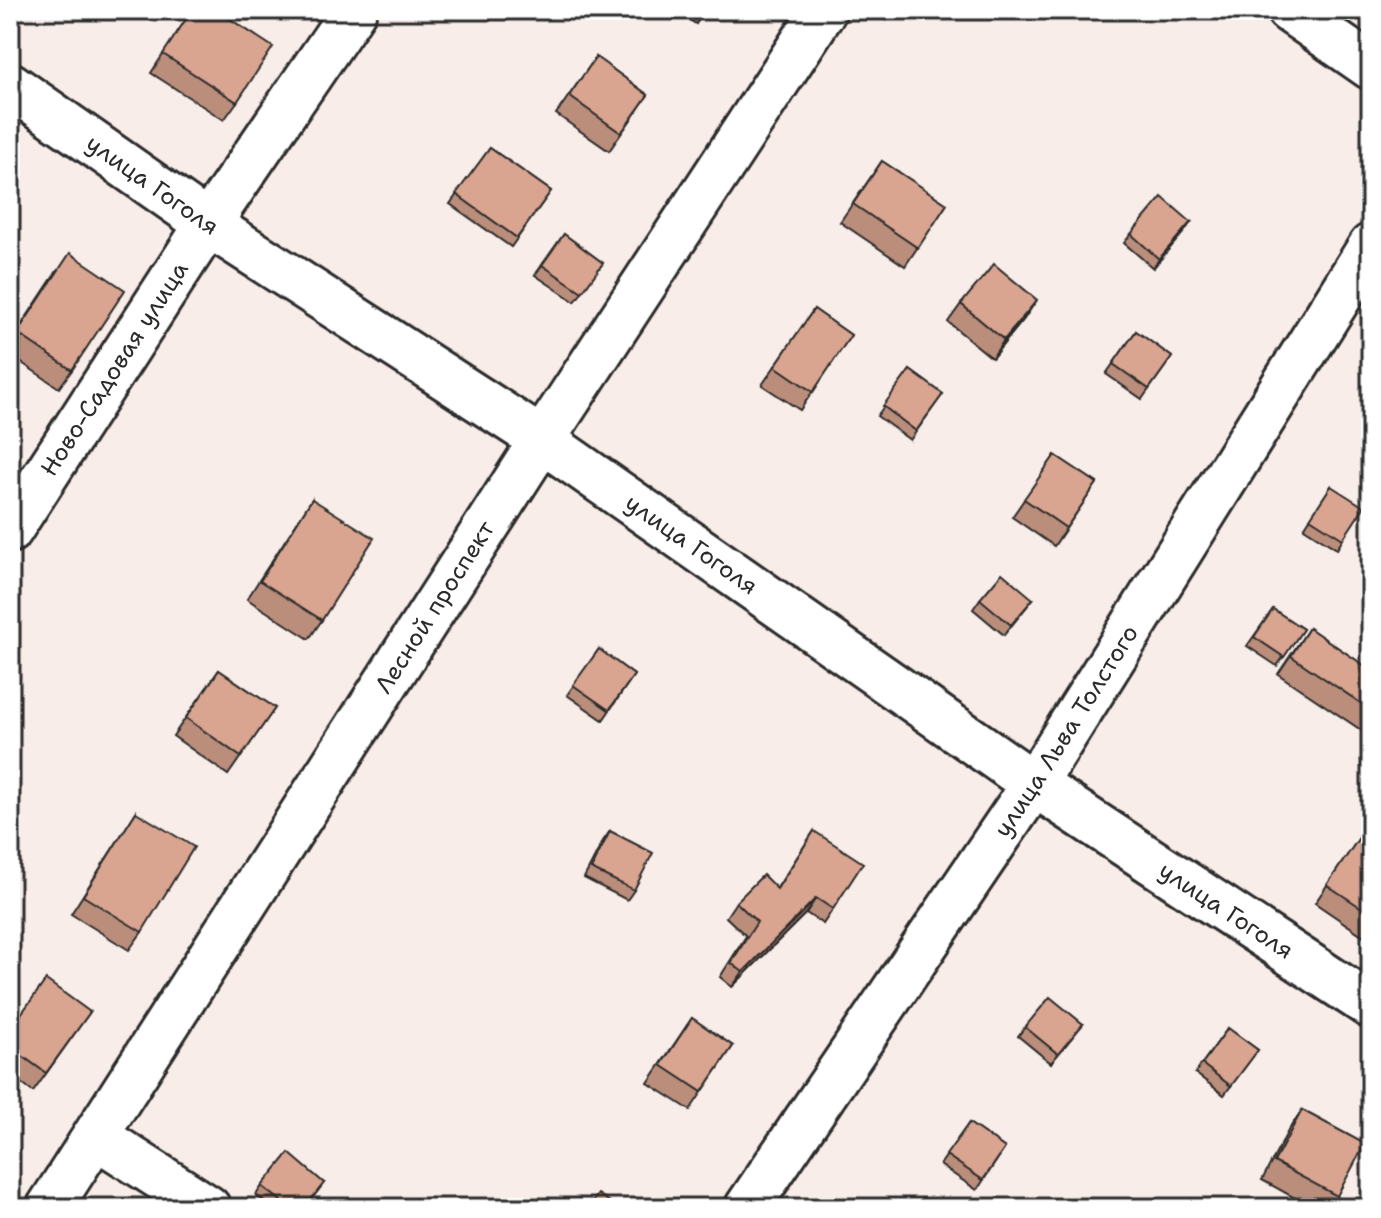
<svg xmlns="http://www.w3.org/2000/svg" width="1381" height="1218" font-family="'Shantell Sans',sans-serif">
	<style>
		.lines { fill: none; stroke-linecap: round; stroke-linejoin: round }
		.minor-casing { stroke: #2b2b2b; stroke-width: 50 }
		.minor { stroke: #fff; stroke-width: 44 }
		.wall { fill: #bb8e7c; stroke: #2b2b2b; stroke-width: 2 }
		.shaded-wall { fill: #997465; stroke: #2b2b2b; stroke-width: 2 }
		.building { fill: #daa590; stroke: #2b2b2b; stroke-width: 2 }
		.labels { text-anchor: middle; stroke-width: 7; stroke-linejoin: round; paint-order: stroke }
		.street-label { font-size: 24px; fill: #2b2b2b; stroke: #fff }
	</style>
	<rect width="100%" height="100%" fill="#f8ede9"/>
	<filter id="ink" filterUnits="userSpaceOnUse"><feTurbulence type="fractalNoise" baseFrequency=".0125" numOctaves="2"/><feDisplacementMap in="SourceGraphic" scale="16" xChannelSelector="R" yChannelSelector="G"/><feConvolveMatrix kernelMatrix="1 2 1 2 8 2 1 2 1" color-interpolation-filters="sRGB"/></filter>
	<g filter="url(#ink)">
		<g class="lines">
			<defs>
				<g id="minor">
					<polyline points="1289,10 1371,67"/>
					<path id="s1" d="M10,85L208,224L542,440L1034,784L1371,1006"/>
					<path id="s2" d="M10,530L208,224L354,10"/>
					<polyline points="96,1136 208,1208"/>
					<path id="s3" d="M49,1208L542,440L824,10"/>
					<path id="s4" d="M747,1208L1034,784L1371,246"/>
				</g>
			</defs>
			<!-- minor casing -->
			<use href="#minor" class="minor-casing"/>
			<!-- minor -->
			<use href="#minor" class="minor"/>
		</g>
		<!-- wall -->
		<g class="wall">
			<polygon points="192,10 237,102 224,120 151,73"/>
			<polygon points="674,10 705,10 696,24"/>
			<polygon points="596,57 648,95 609,151 556,114"/>
			<polygon points="490,148 551,191 511,247 450,204"/>
			<polygon points="882,161 947,204 905,266 840,222"/>
			<polygon points="1191,222 1153,268 1124,243 1131,234"/>
			<polygon points="564,234 603,263 575,302 535,275"/>
			<polygon points="57,271 72,370 59,388 10,355 10,342"/>
			<polygon points="961,304 1024,319 992,358 948,322"/>
			<polygon points="814,309 851,335 800,410 762,385"/>
			<polygon points="1136,331 1172,357 1142,399 1106,374"/>
			<polygon points="910,370 943,394 910,440 877,416"/>
			<polygon points="1055,455 1097,483 1054,546 1012,517"/>
			<polygon points="1331,486 1343,539 1337,549 1304,528"/>
			<polygon points="312,499 322,620 309,639 247,599"/>
			<polygon points="980,599 1033,599 1004,635 973,609"/>
			<polygon points="1273,609 1303,629 1277,666 1247,646"/>
			<polygon points="1309,628 1371,670 1371,728 1367,734 1278,674"/>
			<polygon points="599,649 634,675 603,720 567,695"/>
			<polygon points="219,670 275,708 228,775 173,736"/>
			<polygon points="136,812 142,932 129,950 71,914"/>
			<polygon points="1369,823 1371,824 1371,941 1315,903"/>
			<polygon points="610,831 634,890 627,900 584,878 603,841"/>
			<polygon points="814,831 833,909 823,924 806,913 732,987 720,977 746,936 726,917 736,902 777,888"/>
			<polygon points="90,1012 33,1092 10,1075 10,1029"/>
			<polygon points="692,1018 733,1046 690,1110 648,1083"/>
			<polygon points="1083,1024 1051,1063 1018,1036 1025,1027"/>
			<polygon points="1228,1028 1258,1050 1224,1095 1195,1073"/>
			<polygon points="1302,1110 1337,1196 1329,1208 1313,1208 1262,1180 1289,1129"/>
			<polygon points="969,1123 1005,1148 977,1190 940,1165"/>
			<polygon points="324,1183 305,1208 272,1208 256,1195 262,1186"/>
		</g>
		<!-- shaded-wall -->
		<g class="shaded-wall">
			<polygon points="1191,222 1185,231 1153,268 1159,259"/>
			<polygon points="1037,300 1024,319 992,358 1004,340"/>
			<polygon points="816,898 806,913 732,987 743,972"/>
		</g>
		<!-- building -->
		<g class="building">
			<polygon points="192,10 216,10 273,47 237,102 163,54"/>
			<polygon points="596,57 648,95 621,133 569,96"/>
			<polygon points="10,130 20,137 10,152"/>
			<polygon points="490,148 551,191 517,238 456,194"/>
			<polygon points="882,161 947,204 918,248 853,204"/>
			<polygon points="1162,197 1191,222 1159,259 1131,234"/>
			<polygon points="564,234 603,263 582,292 542,265"/>
			<polygon points="70,253 125,290 72,370 17,333"/>
			<polygon points="994,264 1037,300 1004,340 961,304"/>
			<polygon points="814,309 851,335 813,392 775,366"/>
			<polygon points="1136,331 1172,357 1149,389 1113,364"/>
			<polygon points="910,370 943,394 916,431 883,406"/>
			<polygon points="1055,455 1097,483 1066,528 1024,499"/>
			<polygon points="1331,486 1364,507 1343,539 1310,518"/>
			<polygon points="312,499 374,538 322,620 260,581"/>
			<polygon points="1002,573 1033,599 1011,625 980,599"/>
			<polygon points="1273,609 1303,629 1284,657 1254,637"/>
			<polygon points="1309,628 1371,670 1371,710 1291,656"/>
			<polygon points="599,649 634,675 609,710 573,685"/>
			<polygon points="219,670 275,708 241,757 186,718"/>
			<polygon points="136,812 194,847 142,932 83,896"/>
			<polygon points="1369,823 1371,824 1371,914 1327,885"/>
			<polygon points="610,831 653,853 634,890 591,869"/>
			<polygon points="814,831 863,863 833,909 816,898 743,972 731,963 757,922 736,902 763,875 777,889"/>
			<polygon points="46,980 90,1012 46,1073 10,1047 10,1029"/>
			<polygon points="1050,997 1083,1024 1058,1054 1025,1027"/>
			<polygon points="692,1018 733,1046 702,1092 661,1065"/>
			<polygon points="1228,1028 1258,1050 1231,1086 1202,1064"/>
			<polygon points="1302,1110 1365,1144 1337,1196 1274,1162"/>
			<polygon points="969,1123 1005,1148 983,1180 946,1155"/>
			<polygon points="289,1153 324,1183 304,1208 290,1208 262,1186"/>
			<polygon points="598,1194 619,1208 588,1208"/>
		</g>
	</g>
	<g class="labels">
		<!-- street labels -->
		<g class="street-label">
			<text dy="8" stroke="none"><textPath href="#s1" startOffset="174">улица Гоголя</textPath></text>
			<text dy="8" stroke="none"><textPath href="#s2" startOffset="192">Ново-Садовая улица</textPath></text>
			<text dy="8" stroke="none"><textPath href="#s1" startOffset="822">улица Гоголя</textPath></text>
			<text dy="8" stroke="none"><textPath href="#s3" startOffset="714">Лесной проспект</textPath></text>
			<text dy="8" stroke="none"><textPath href="#s4" startOffset="574">улица Льва Толстого</textPath></text>
			<text dy="8" stroke="none"><textPath href="#s1" startOffset="1470">улица Гоголя</textPath></text>
		</g>
	</g>
	<!-- margin -->
	<rect width="1381" height="1218" fill="none" stroke="#fff" stroke-width="40"/>
	<rect x="20" y="20" width="1341" height="1178" fill="none" stroke="#2b2b2b" stroke-width="3" filter="url(#ink)"/>
</svg>
